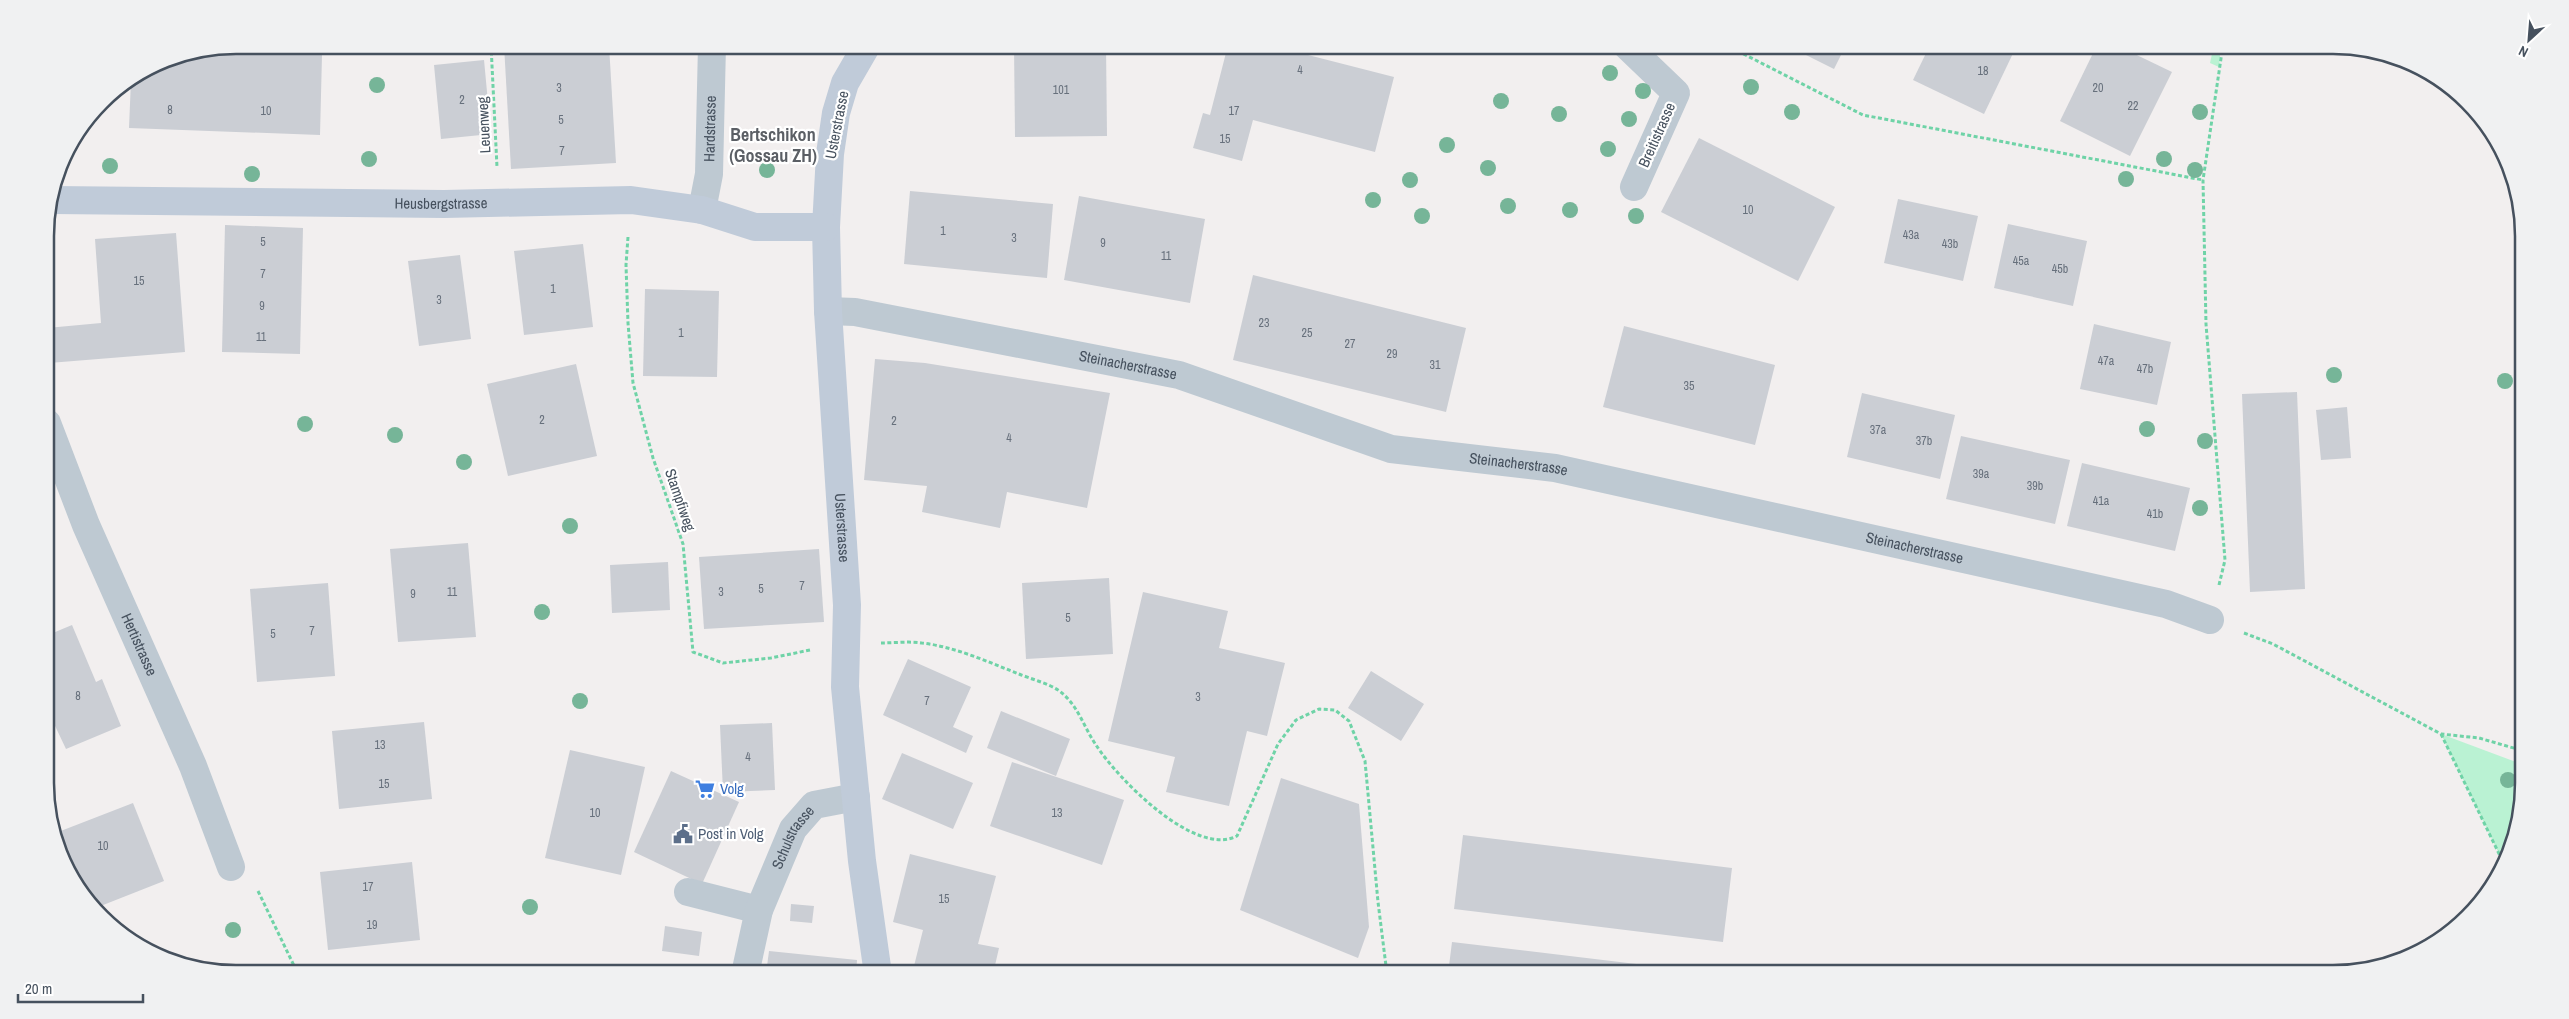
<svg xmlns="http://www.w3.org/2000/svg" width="2569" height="1019" font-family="'Archivo Narrow',sans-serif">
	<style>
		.green { fill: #baf2d3 }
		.building { fill: #cbced4 }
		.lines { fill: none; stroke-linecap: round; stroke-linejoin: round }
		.path { stroke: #6fd3a7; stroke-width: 3; stroke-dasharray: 4 2.5; stroke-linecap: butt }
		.street { stroke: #bec9d2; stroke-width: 28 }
		.secondary { stroke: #c0cbd9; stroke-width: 28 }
		.tree { fill: #76b598 }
		.labels { text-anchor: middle; stroke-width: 4.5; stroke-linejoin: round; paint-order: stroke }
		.number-label { font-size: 12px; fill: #67707c }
		.street-label { font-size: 15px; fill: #46515e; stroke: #fff }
		.shop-label { font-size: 15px; fill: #366cbe; stroke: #fff; text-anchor: start }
		.service-label { font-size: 15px; fill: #4e5e75; stroke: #fff; text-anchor: start }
		.quarter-label { font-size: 18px; font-weight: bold; fill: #5b5f65; stroke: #fff }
		.rim { fill: none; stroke: #46515e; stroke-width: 2.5 }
	</style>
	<rect width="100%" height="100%" fill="#f2efef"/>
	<!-- green -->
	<g class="green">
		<polygon points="2214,45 2221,45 2219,67 2210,63"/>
		<path d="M2441,734L2524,765C2524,798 2519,835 2504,864Z"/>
	</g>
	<!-- building -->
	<g class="building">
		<polygon points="504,45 609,45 616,163 511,169"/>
		<polygon points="1014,45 1106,45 1107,136 1015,137"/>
		<polygon points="1228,45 1269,45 1394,77 1375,152 1253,120 1242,161 1193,148 1203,113 1210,115"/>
		<polygon points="1786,45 1846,45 1834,69"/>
		<polygon points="1930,45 2017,45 1984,114 1913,80"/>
		<polygon points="2097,45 2116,45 2172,72 2130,156 2060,121"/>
		<polygon points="205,51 322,55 320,135 129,128 131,80 163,59"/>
		<polygon points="484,60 491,134 441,139 434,65"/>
		<polygon points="1699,138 1835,207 1798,281 1661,212"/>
		<polygon points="910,191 1053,204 1047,278 904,264"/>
		<polygon points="1079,196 1205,219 1190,303 1064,280"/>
		<polygon points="1898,199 1978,216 1963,281 1884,263"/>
		<polygon points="2008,224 2087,241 2073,306 1994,288"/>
		<polygon points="225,225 303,228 300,354 222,352"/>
		<polygon points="176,233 185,352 49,363 47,328 101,323 95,239"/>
		<polygon points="583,244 593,327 524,335 514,251"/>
		<polygon points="460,255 471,339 419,346 408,261"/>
		<polygon points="1253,275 1466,328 1446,412 1233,360"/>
		<polygon points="645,289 719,291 717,377 643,376"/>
		<polygon points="2094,324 2171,342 2157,405 2080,389"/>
		<polygon points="1624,326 1775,365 1755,445 1603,407"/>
		<polygon points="875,359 925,363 1110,393 1087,508 1007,492 1000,528 922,512 927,486 864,480"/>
		<polygon points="576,364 597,456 508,476 487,384"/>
		<polygon points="2297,392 2305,589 2250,592 2242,394"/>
		<polygon points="1862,393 1955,415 1940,479 1847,457"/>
		<polygon points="2347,407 2351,458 2321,460 2316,410"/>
		<polygon points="1961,436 2070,460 2055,524 1946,499"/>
		<polygon points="2082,463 2190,488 2175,551 2067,526"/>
		<polygon points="468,543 476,637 398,642 390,549"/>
		<polygon points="819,549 824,622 704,629 699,557"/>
		<polygon points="668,562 670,610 612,613 610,565"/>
		<polygon points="1109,578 1113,654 1026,659 1022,583"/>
		<polygon points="328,583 335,676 257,682 250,589"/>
		<polygon points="1143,592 1228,611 1219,648 1285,663 1267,736 1247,731 1229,806 1166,792 1175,757 1108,741"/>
		<polygon points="72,625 96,682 102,679 121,726 66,749 48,711 48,635"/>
		<polygon points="908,659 971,687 953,727 973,736 966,753 883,715"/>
		<polygon points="1371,671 1424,704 1401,741 1348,708"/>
		<polygon points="1001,711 1070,739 1056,776 987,748"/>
		<polygon points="424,722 432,799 339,809 332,731"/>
		<polygon points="772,723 775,790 723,792 720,725"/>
		<polygon points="570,750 645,767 621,875 545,858"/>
		<polygon points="902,753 973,783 953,829 882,799"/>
		<polygon points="1012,762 1124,800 1102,865 990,826"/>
		<polygon points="671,771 739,802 702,884 634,852"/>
		<polygon points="1281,778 1359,804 1369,927 1358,958 1240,910"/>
		<polygon points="133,803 164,881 93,909 66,869 53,834"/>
		<polygon points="1463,835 1732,868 1723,942 1454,909"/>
		<polygon points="910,854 996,876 978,944 999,948 993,974 912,974 923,930 893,922"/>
		<polygon points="412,862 420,940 328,950 320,872"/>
		<polygon points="791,904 814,906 812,923 790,921"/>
		<polygon points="665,926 702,932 699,956 662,951"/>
		<polygon points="1452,942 1703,972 1702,974 1448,974"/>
		<polygon points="769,951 857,960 856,974 766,974"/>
	</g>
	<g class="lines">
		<!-- path -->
		<g class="path">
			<polyline points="491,45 497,167"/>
			<polyline points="1726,45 1863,115 2203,180"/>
			<polyline points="628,237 626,265 628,323 633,383 653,458 683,544 693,652 723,663 771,658 810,650"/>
			<polyline points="2219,585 2225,560 2206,324 2203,180 2223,45"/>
			<polyline points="2244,633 2273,644 2441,734 2479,738 2524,751"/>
			<path d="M881,643C894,643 909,641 922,643C956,647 988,662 1019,674C1031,679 1047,683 1058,690C1078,704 1083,726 1096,745C1117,778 1195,858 1237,836L1278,744L1296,720L1319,709L1335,710L1349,721L1365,761L1378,902L1387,974"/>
			<polyline points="2441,734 2504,864"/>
			<polyline points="258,891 298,974"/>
		</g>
		<!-- street -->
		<g class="street">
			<polyline points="1626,45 1676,93 1634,187"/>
			<path id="s1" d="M702,210L709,174L712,45"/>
			<path id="s2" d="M828,311L855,312L1179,375L1391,449L1555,468L2166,604L2210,620"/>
			<path id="s3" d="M47,423L86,525L193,766L231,867"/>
			<polyline points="688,892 759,910"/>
			<path id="s4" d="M745,974L759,910L793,829L814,805L856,797"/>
		</g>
		<!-- secondary -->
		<g class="secondary">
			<path id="s5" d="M867,45L845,83L836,113L830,154L826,227L828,311L847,605L845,687L862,861L878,974"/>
			<path id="s6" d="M52,200L444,204L631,200L702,210L755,227H826"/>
		</g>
	</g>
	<!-- trees -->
	<g class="tree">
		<circle cx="1610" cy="73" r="8"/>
		<circle cx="377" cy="85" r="8"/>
		<circle cx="1751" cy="87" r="8"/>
		<circle cx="1643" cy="91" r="8"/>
		<circle cx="1501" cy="101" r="8"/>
		<circle cx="1792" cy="112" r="8"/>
		<circle cx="2200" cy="112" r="8"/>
		<circle cx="1559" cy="114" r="8"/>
		<circle cx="1629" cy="119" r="8"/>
		<circle cx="1447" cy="145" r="8"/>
		<circle cx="1608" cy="149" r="8"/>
		<circle cx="369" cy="159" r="8"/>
		<circle cx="2164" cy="159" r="8"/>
		<circle cx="110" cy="166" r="8"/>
		<circle cx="1488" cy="168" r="8"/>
		<circle cx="767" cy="170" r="8"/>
		<circle cx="2195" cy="170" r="8"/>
		<circle cx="252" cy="174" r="8"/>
		<circle cx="2126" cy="179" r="8"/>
		<circle cx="1410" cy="180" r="8"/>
		<circle cx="1373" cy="200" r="8"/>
		<circle cx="1508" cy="206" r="8"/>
		<circle cx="1570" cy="210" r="8"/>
		<circle cx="1422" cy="216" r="8"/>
		<circle cx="1636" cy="216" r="8"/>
		<circle cx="2334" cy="375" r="8"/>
		<circle cx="2505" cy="381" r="8"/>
		<circle cx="305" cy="424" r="8"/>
		<circle cx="2147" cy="429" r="8"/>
		<circle cx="395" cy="435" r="8"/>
		<circle cx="2205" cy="441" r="8"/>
		<circle cx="464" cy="462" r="8"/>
		<circle cx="2200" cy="508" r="8"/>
		<circle cx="570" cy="526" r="8"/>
		<circle cx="542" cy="612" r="8"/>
		<circle cx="580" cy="701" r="8"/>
		<circle cx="2508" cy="780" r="8"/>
		<circle cx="530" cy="907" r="8"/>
		<circle cx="233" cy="930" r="8"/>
	</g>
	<!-- icons -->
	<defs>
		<symbol id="supermarket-bare" viewBox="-9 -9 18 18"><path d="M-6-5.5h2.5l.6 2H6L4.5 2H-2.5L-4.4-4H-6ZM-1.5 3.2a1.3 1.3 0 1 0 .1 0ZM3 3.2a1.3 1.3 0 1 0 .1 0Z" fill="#3f7fe0" stroke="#fff" stroke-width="2.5" paint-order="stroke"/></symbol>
		<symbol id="civic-bare" viewBox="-9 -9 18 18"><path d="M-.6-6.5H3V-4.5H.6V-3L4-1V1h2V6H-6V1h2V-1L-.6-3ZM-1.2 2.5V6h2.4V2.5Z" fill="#5c6f8a" stroke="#fff" stroke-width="2.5" paint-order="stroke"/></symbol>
	</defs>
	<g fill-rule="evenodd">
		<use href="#supermarket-bare" x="691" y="775" width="28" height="28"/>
		<use href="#civic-bare" x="669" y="820" width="28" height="28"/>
	</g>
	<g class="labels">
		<!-- number labels -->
		<g class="number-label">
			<text x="1300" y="74">4</text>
			<text x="1983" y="75">18</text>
			<text x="559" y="92">3</text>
			<text x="2098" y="92">20</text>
			<text x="1061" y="94">101</text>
			<text x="462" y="104">2</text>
			<text x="2133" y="110">22</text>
			<text x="170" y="114">8</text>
			<text x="266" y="115">10</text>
			<text x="1234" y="115">17</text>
			<text x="561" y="124">5</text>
			<text x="1225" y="143">15</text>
			<text x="562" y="155">7</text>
			<text x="1748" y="214">10</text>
			<text x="943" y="235">1</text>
			<text x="1911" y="239">43a</text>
			<text x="1014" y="242">3</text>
			<text x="263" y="246">5</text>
			<text x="1103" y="247">9</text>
			<text x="1950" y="248">43b</text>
			<text x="1166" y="260">11</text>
			<text x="2021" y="265">45a</text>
			<text x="2060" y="273">45b</text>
			<text x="263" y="278">7</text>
			<text x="139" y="285">15</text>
			<text x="553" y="293">1</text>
			<text x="439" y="304">3</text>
			<text x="262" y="310">9</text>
			<text x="1264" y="327">23</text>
			<text x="681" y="337">1</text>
			<text x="1307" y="337">25</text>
			<text x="261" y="341">11</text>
			<text x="1350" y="348">27</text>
			<text x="1392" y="358">29</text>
			<text x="2106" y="365">47a</text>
			<text x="1435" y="369">31</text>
			<text x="2145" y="373">47b</text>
			<text x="1689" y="390">35</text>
			<text x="542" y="424">2</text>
			<text x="894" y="425">2</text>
			<text x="1878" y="434">37a</text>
			<text x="1009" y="442">4</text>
			<text x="1924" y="445">37b</text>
			<text x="1981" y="478">39a</text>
			<text x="2035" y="490">39b</text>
			<text x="2101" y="505">41a</text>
			<text x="2155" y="518">41b</text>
			<text x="802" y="590">7</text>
			<text x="761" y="593">5</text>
			<text x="452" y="596">11</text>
			<text x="721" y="596">3</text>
			<text x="413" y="598">9</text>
			<text x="1068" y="622">5</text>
			<text x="312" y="635">7</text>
			<text x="273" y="638">5</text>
			<text x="78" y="700">8</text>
			<text x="1198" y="701">3</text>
			<text x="927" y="705">7</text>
			<text x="380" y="749">13</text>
			<text x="748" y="761">4</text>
			<text x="384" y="788">15</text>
			<text x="595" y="817">10</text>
			<text x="1057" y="817">13</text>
			<text x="103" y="850">10</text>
			<text x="368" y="891">17</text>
			<text x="944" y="903">15</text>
			<text x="372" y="929">19</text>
		</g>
		<!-- street labels -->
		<g class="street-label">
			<text transform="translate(484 125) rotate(-93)" y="5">Leuenweg</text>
			<text transform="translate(837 125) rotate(-79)" y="5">Usterstrasse</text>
			<text dy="5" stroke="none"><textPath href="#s1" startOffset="82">Hardstrasse</textPath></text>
			<text transform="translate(1657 135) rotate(-66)" y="5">Breitistrasse</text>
			<text dy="5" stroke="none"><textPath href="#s6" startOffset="389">Heusbergstrasse</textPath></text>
			<text dy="5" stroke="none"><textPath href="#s2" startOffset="305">Steinacherstrasse</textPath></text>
			<text dy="5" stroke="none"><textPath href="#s2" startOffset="710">Steinacherstrasse</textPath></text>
			<text transform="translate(680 500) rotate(71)" y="5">Stampfiweg</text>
			<text dy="5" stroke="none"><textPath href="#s5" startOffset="491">Usterstrasse</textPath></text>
			<text dy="5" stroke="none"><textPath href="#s2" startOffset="1115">Steinacherstrasse</textPath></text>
			<text dy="5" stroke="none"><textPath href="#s3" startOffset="240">Hertistrasse</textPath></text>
			<text dy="5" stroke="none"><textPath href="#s4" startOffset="146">Schulstrasse</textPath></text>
		</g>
		<!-- shop labels -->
		<g class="shop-label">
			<text x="720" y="794">Volg</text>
		</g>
		<!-- service labels -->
		<g class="service-label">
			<text x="698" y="839">Post in Volg</text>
		</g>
		<!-- quarter labels -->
		<g class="quarter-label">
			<text x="773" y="141">Bertschikon<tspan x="773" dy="21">(Gossau ZH)</tspan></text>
		</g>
	</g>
	<!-- crop -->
	<path d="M0 0H2569V1019H0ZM236 54H2333A182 182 0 0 1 2515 236V783A182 182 0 0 1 2333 965H236A182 182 0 0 1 54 783V236A182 182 0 0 1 236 54Z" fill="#f0f1f2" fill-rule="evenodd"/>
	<path class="rim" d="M236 54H2333A182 182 0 0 1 2515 236V783A182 182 0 0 1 2333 965H236A182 182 0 0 1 54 783V236A182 182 0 0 1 236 54Z"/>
	<!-- north arrow -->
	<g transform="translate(2529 40) rotate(206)" stroke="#ffffff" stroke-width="4" paint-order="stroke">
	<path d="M0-4L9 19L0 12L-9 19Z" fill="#46515e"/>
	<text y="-8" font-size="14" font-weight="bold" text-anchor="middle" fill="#46515e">N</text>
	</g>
	<!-- scale -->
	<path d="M18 994v8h125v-8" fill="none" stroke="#46515e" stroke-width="2.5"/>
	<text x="25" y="994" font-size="15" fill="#46515e" stroke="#ffffff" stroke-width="4" paint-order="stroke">20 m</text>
</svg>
